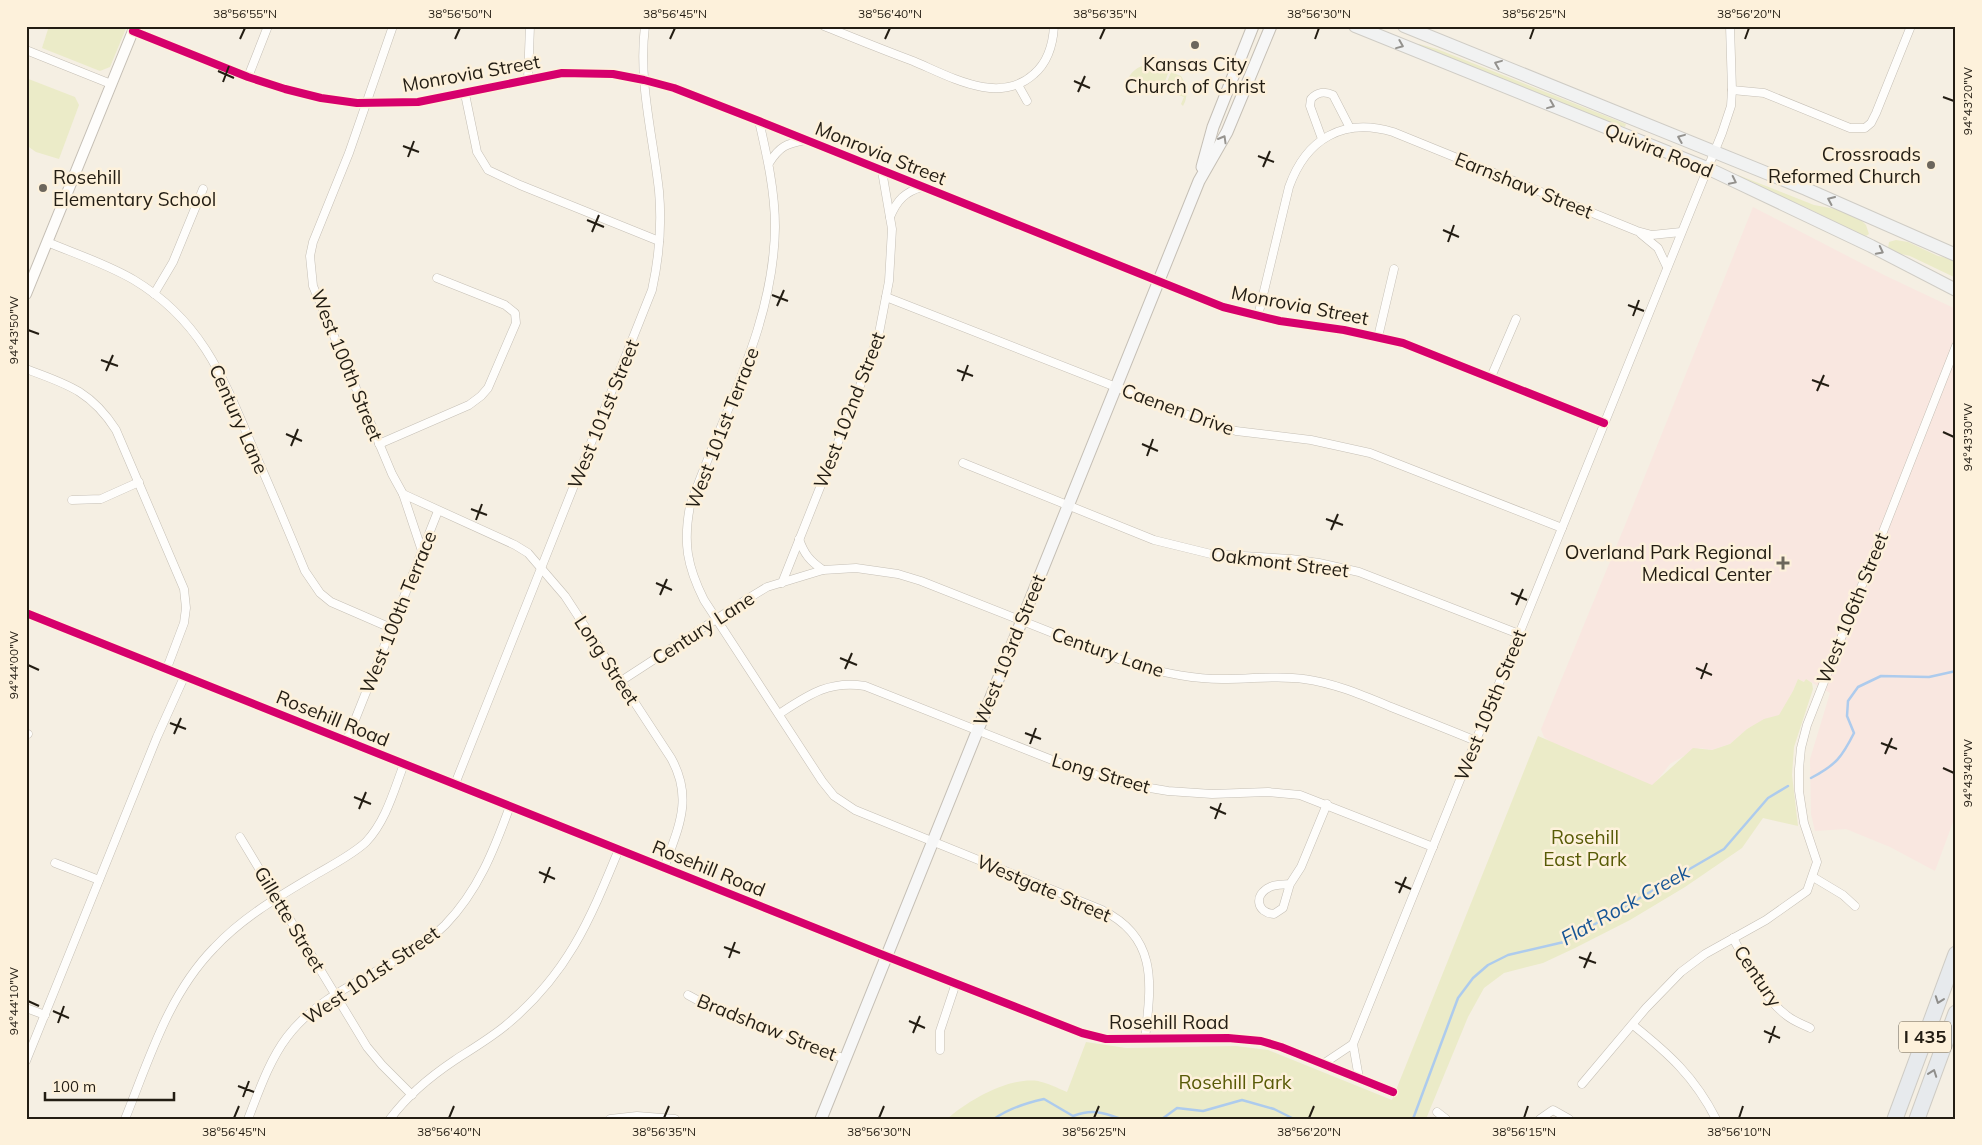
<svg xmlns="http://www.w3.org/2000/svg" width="1982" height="1145" font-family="Mulish,sans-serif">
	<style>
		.medical { fill: #f9e7e0 }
		.green { fill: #ebebc8 }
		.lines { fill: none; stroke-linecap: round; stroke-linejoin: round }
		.stream { stroke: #adcbed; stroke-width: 2.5 }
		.minor-casing { stroke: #c5bfb5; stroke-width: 9 }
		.tertiary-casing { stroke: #c5bfb5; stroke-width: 12 }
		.secondary-casing { stroke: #c5bfb5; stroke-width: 13 }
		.primary-casing { stroke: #cfccc5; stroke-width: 14 }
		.motorway-casing { stroke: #cfccc5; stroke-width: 17 }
		.minor { stroke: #fefdfb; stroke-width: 8 }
		.tertiary { stroke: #fefdfb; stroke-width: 10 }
		.secondary { stroke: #f7f7f7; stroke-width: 11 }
		.primary { stroke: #f1f2f2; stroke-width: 12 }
		.motorway { stroke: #e7eaed; stroke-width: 15 }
		.cycleway-casing { stroke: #fdf1db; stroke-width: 11 }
		.cycleway { stroke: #d6006c; stroke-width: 8 }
		.oneway { stroke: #94928e }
		.oneway2 { stroke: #989590 }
		.oneway3 { stroke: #8f8e8b }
		.ticks { fill: none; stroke: #231d13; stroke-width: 2 }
		.poi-dot { fill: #6c665c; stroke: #fdf1db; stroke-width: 2 }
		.labels { text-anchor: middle; stroke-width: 5; stroke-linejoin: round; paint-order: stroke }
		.shield { fill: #fdf1db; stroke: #645d4f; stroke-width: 1 }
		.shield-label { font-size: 18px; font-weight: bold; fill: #231d13 }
		.poi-label { font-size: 19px; fill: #231d13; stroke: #fdf1db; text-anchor: end }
		.street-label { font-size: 19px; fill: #231d13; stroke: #fdf1db }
		.park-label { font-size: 19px; fill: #585b07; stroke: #fdf1db }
		.water-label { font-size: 20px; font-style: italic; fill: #175595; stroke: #fdf1db }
		.neatline { fill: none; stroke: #231d13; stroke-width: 2 }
		.ticks-label { font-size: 12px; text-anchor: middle; fill: #231d13 }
	</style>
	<rect width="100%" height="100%" fill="#f5efe3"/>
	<!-- medical -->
	<polygon class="medical" points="1753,207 1886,276 1956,309 1956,814 1935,871 1890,847 1846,829 1815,831 1811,814 1810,759 1830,693 1806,679 1804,682 1798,679 1793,691 1780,715 1747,729 1730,744 1712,750 1700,748 1689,753 1670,764 1652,787 1552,743 1544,737 1541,729 1630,513"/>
	<!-- green -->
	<g class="green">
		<polygon points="49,26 127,26 110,67 100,71 42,48"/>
		<polygon points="1419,44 1437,49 1626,124 1625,127 1617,125 1418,47"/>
		<path d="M1149,64L1169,71L1162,89L1133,77L1130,83H1127C1129,72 1138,66 1149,64Z"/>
		<path d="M1171,72L1181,76C1187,85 1189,96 1183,106L1181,104L1184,97L1164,90Z"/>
		<polygon points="26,78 75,97 79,105 59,159 36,152 26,145"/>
		<polygon points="1738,175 1814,205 1846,211 1858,217 1866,225 1869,234 1866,236 1862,235 1807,208 1737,177"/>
		<polygon points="1896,240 1908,242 1938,256 1956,260 1956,278 1910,256 1897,253 1888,248 1889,242"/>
		<path d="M1798,679L1804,682L1806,679L1812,683L1813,689L1794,747L1792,775L1798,826L1763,818L1742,848L1685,887L1630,920L1575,948L1543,963L1504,973L1484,988L1468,1017L1426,1119H947C969,1100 1008,1077 1038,1081C1047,1083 1058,1088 1067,1092L1086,1042L1126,1048L1236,1046L1268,1050L1392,1100L1538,736L1652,785L1693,748L1712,750L1730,744L1747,729L1764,719L1779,715L1793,691Z"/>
	</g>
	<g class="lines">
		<!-- stream -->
		<g class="stream">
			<path d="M1811,778C1836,765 1842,757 1854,733L1847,716L1848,701L1858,687L1881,676L1929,677L1956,671"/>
			<path d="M994,1119C1009,1108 1026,1103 1044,1099L1073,1116C1092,1109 1102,1112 1121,1119"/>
			<polyline points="1162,1119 1177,1108 1203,1111 1242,1100 1274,1109 1294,1119"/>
			<polyline points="1413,1119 1458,998 1473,978 1488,965 1508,955 1564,942 1724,849 1768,798 1788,786"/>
		</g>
		<defs>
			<g id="minor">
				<path d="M393,26L349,153L313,242L310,256L313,286L392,474L403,494L515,545L528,553L565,596L671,758C694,799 678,828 664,868"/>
				<path d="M824,26C854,38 883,50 913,61C949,76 999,106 1034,74C1048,62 1053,44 1054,26"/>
				<polyline points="133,31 248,77 285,89 321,98 357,103 418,102 562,73 613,74 644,80 674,88 759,121 1223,307 1280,321 1344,330 1403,343 1604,423"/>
				<polyline points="26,50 111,84"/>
				<polyline points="248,77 268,26"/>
				<polyline points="528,79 530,26"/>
				<polyline points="1018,85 1027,101"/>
				<polyline points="1732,90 1764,93 1850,128 1865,128 1871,123 1876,113 1911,26"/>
				<polyline points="465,94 477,152 488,170 520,185 659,241"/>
				<path d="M759,121C767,156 775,191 775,227C774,326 722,414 690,506C683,543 687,566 704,600L822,781L834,796L855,810L1102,910C1159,938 1151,985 1145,1039"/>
				<path d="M1322,139L1310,106L1311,99C1317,92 1325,91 1333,95L1350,128"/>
				<path d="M769,163C780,146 786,144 805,140"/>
				<path d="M890,217C897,200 905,192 922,187"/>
				<polyline points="1641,234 1658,248 1667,267"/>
				<path d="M47,242C76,254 107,264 134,280C204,322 225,382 255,453C272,492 289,532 305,571L320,593L331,602L391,628"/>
				<polyline points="154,294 173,262 203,189"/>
				<polyline points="886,297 1208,423 1236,431 1311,440 1370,453 1562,528"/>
				<path d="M1258,316L1289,187C1306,139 1343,117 1393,132L1637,231L1652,235L1681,232"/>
				<polyline points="1378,337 1394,269"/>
				<path d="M26,369C67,384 91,391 116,430L184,589L186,608L184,623L167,668"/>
				<polyline points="1491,377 1516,319"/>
				<polyline points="379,444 469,405 481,396 488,388 516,323 515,313 505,305 437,278"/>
				<polyline points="963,463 1154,540 1211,554 1291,559 1319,563 1359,572 1519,634"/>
				<polyline points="403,494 422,551"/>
				<polyline points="72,500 101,499 139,482"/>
				<path d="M799,539C804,554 810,561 823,570"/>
				<polyline points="782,583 856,397 879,333 889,281 892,229 882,171"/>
				<polyline points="26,613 878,953 1082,1033 1106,1039 1228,1038 1261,1041 1281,1047 1393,1092"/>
				<path d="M621,681L744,601L767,587L823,570L856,568L898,574L921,581L1134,665C1165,673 1196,680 1228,679C1253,679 1279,675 1304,679C1334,683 1362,695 1391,707C1419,718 1447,729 1476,741"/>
				<path d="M779,714C808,695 829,680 865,686L1075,769L1132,785L1168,791L1212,794L1268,792L1300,795L1433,847"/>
				<polyline points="26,733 28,734"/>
				<polyline points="347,740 438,511"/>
				<path d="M455,784L652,290C659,258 662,224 659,191C653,136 638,81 645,26"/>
				<polyline points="240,837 367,1047 382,1065 412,1095"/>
				<polyline points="55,863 99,880"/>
				<polyline points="1813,877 1843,895 1855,906"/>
				<path d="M1290,884C1284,885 1276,884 1270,887C1253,895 1257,913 1274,914L1283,908L1290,884L1301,867L1327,804"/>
				<path d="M1733,938C1748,965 1762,996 1786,1015C1793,1021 1802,1024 1810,1028"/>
				<polyline points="688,995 699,1001 845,1059"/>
				<polyline points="26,1008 45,1015"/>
				<path d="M1633,1025C1669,1054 1694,1076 1716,1119"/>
				<polyline points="940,1050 940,1031 956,983"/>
				<polyline points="26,1061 157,737 185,675"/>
				<polyline points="1323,1064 1353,1044"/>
				<polyline points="1359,1078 1353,1044 1722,133 1731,106 1732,90 1730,26"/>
				<polyline points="1582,1084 1646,1008 1681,972 1705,954 1766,920 1807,891 1817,862 1804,823 1799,791 1799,769 1801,748 1807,725 1956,346"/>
				<polyline points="1437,1112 1446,1119"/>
				<path d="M125,1119C149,1060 168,995 214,948C243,917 278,897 315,875C332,865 352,855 366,842C386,821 394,790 404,764"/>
				<path d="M248,1119C259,1091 269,1061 287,1037C327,984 399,970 445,925C478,891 494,850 510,806"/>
				<path d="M390,1119C407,1096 431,1076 455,1060C472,1049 489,1039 505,1026C567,975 589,922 619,849"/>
				<polyline points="610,1119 637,1116 675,1119"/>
				<polyline points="1540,1119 1553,1110 1569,1119"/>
			</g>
			<polyline id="tertiary" points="26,294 135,26"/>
			<g id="secondary">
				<polyline points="1202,167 1213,127 1253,26"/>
				<polyline points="821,1119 1199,181 1227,132 1271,26"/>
			</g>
			<g id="primary">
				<polyline points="1355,26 1707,168 1871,246 1956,290"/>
				<polyline points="1404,26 1806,189 1956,255"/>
			</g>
			<g id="motorway">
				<polyline points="1895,1119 1956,954"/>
				<polyline points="1917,1119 1956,1013"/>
			</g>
		</defs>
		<!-- minor casing -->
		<use href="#minor" class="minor-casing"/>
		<!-- tertiary casing -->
		<use href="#tertiary" class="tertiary-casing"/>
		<!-- secondary casing -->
		<use href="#secondary" class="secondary-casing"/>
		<!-- primary casing -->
		<use href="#primary" class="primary-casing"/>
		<!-- motorway casing -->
		<use href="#motorway" class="motorway-casing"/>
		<!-- minor -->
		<use href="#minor" class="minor"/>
		<!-- tertiary -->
		<use href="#tertiary" class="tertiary"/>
		<!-- secondary -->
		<use href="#secondary" class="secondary"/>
		<!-- primary -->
		<use href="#primary" class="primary"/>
		<!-- motorway -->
		<use href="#motorway" class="motorway"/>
		<defs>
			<g id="cycleway">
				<polyline points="133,31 248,77 285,89 321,98 357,103 418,102 562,73 613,74 644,80 674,88 759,121 1223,307 1280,321 1344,330 1403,343 1604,423"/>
				<polyline points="26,613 878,953 1082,1033 1106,1039 1228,1038 1261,1041 1281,1047 1393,1092"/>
			</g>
		</defs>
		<!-- cycleway casing -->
		<use href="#cycleway" class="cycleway-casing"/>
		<!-- cycleway -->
		<use href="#cycleway" class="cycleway"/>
	</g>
	<!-- one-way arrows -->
	<defs><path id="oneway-chevron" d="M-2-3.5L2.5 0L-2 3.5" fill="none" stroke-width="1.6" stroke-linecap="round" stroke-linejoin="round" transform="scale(1.25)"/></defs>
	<g class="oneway">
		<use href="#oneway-chevron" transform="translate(1400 45) rotate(22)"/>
		<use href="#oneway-chevron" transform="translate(1498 64) rotate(-158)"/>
		<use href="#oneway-chevron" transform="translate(1551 105) rotate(22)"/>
		<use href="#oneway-chevron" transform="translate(1681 138) rotate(-158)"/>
		<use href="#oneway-chevron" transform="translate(1733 181) rotate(26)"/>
		<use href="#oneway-chevron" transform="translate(1831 200) rotate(-156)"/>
		<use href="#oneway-chevron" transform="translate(1880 251) rotate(27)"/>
	</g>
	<use class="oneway2" href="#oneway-chevron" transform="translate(1223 139) rotate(-60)"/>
	<g class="oneway3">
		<use href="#oneway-chevron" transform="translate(1939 1000) rotate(110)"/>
		<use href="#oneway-chevron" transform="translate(1933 1073) rotate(-70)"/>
	</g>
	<!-- ticks -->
	<path class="ticks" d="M240,39L245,28M455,39L460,28M670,39L675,28M885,39L890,28M1100,39L1105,28M1315,39L1319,28M1530,39L1534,28M1745,39L1749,28M218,71L234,78M1074,81L1090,88M223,82L229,66M1078,92L1085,76M1943,97L1954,101M403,146L419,152M1258,156L1274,162M408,157L414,141M1263,167L1270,151M587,220L604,227M1443,230L1459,237M592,232L599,215M1448,242L1454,225M772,295L788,301M1628,305L1644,311M777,306L784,290M1633,316L1639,300M28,330L39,334M101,360L118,366M957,370L973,376M106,371L113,355M1812,380L1829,386M962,381L968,365M1817,391L1824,375M1943,432L1954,437M286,434L302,441M1142,444L1158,451M291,446L298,429M1147,456L1153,439M471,509L487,515M1326,519L1343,525M476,520L482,504M1331,530L1338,514M656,583L672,590M1511,593L1527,600M660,595L667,579M1516,605L1523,589M840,658L857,665M28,665L39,670M1696,668L1712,675M845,669L852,653M1701,679L1707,663M170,723L186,729M1025,733L1041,739M174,734L181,718M1881,743L1897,749M1030,744L1036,728M1885,754L1892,738M1943,768L1954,773M354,797L371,804M1210,807L1226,814M359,809L366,792M1215,819L1221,803M539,872L555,879M1395,882L1411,889M544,883L550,867M1399,893L1406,877M724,947L740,953M1579,957L1596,963M729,958L735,942M1584,968L1591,952M28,1001L39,1006M53,1011L69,1018M909,1021L925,1028M58,1023L64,1006M1764,1031L1780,1038M913,1033L920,1016M1769,1043L1775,1026M238,1086L254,1092M243,1097L249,1081M234,1118L239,1106M449,1118L454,1106M664,1118L669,1106M879,1118L884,1106M1094,1118L1099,1106M1309,1118L1314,1106M1524,1118L1528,1106M1739,1118L1743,1106"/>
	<!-- markers -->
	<g class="poi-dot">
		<circle cx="1195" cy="45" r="5"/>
		<circle cx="1931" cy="165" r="5"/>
		<circle cx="43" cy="188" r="5"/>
		<path d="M1780.5 555.5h5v5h5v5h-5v5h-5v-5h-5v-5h5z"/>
	</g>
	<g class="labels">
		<!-- shield labels -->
		<rect class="shield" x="1899" y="1021.5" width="52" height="31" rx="4"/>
		<g class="shield-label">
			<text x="1925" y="1043">I 435</text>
		</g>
		<!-- poi labels -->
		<g class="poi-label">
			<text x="1195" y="71" text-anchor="middle">Kansas City<tspan x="1195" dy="22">Church of Christ</tspan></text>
			<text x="1921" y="161">Crossroads<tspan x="1921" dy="22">Reformed Church</tspan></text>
			<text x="53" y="184" text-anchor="start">Rosehill<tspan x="53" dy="22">Elementary School</tspan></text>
			<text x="1772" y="559">Overland Park Regional<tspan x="1772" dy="22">Medical Center</tspan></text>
		</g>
		<!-- street labels -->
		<g class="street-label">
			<text transform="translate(471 73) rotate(-10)" y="7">Monrovia Street</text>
			<text transform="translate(1659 150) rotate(22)" y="7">Quivira Road</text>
			<text transform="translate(881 153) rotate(22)" y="7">Monrovia Street</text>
			<text transform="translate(1524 185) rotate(22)" y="7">Earnshaw Street</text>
			<text transform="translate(1300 305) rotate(11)" y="7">Monrovia Street</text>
			<text transform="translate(347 365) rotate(68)" y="7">West 100th Street</text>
			<text transform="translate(1178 409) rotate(20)" y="7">Caenen Drive</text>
			<text transform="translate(849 410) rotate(-69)" y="7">West 102nd Street</text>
			<text transform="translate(603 414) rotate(-68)" y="7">West 101st Street</text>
			<text transform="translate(239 419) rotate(66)" y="7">Century Lane</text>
			<text transform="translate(722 428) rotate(-69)" y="7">West 101st Terrace</text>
			<text transform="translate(1280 562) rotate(7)" y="7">Oakmont Street</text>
			<text transform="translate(1852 608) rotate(-68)" y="7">West 106th Street</text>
			<text transform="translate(398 612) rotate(-68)" y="7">West 100th Terrace</text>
			<text transform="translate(703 628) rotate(-33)" y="7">Century Lane</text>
			<text transform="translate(1009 650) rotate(-68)" y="7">West 103rd Street</text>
			<text transform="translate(1108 652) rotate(19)" y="7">Century Lane</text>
			<text transform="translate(607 660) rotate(57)" y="7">Long Street</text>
			<text transform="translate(1490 705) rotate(-68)" y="7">West 105th Street</text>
			<text transform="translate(333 718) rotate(22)" y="7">Rosehill Road</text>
			<text transform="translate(1101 773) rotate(16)" y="7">Long Street</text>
			<text transform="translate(709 868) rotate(22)" y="7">Rosehill Road</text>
			<text transform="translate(1044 888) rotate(23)" y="7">Westgate Street</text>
			<text transform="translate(290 919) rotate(59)" y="7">Gillette Street</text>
			<text transform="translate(371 975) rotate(-34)" y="7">West 101st Street</text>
			<text transform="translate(1758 976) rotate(56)" y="7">Century</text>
			<text x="1169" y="1029">Rosehill Road</text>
			<text transform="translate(767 1027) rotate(22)" y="7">Bradshaw Street</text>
		</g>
		<!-- park labels -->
		<g class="park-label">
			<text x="1585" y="844">Rosehill<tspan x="1585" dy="22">East Park</tspan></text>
			<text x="1235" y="1089">Rosehill Park</text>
		</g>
		<!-- water labels -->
		<g class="water-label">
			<text transform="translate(1625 905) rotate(-29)" y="7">Flat Rock Creek</text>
		</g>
	</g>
	<!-- border -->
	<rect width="1982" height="1145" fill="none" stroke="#fdf1db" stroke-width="55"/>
	<!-- scale -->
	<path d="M45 1092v8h129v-8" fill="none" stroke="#231d13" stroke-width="2.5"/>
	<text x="52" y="1092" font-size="15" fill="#231d13" stroke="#fdf1db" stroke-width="4" paint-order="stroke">100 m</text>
	<rect x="28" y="28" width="1926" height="1090" class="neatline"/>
	<g class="ticks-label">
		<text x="245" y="18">38°56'55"N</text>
		<text x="460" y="18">38°56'50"N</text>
		<text x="675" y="18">38°56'45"N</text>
		<text x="890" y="18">38°56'40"N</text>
		<text x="1105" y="18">38°56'35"N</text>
		<text x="1319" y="18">38°56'30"N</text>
		<text x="1534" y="18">38°56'25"N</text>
		<text x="1749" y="18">38°56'20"N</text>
		<text transform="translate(1968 101) rotate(-90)" y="4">94°43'20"W</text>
		<text transform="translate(14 330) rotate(-90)" y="4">94°43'50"W</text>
		<text transform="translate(1968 437) rotate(-90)" y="4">94°43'30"W</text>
		<text transform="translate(14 665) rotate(-90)" y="4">94°44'00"W</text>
		<text transform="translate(1968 773) rotate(-90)" y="4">94°43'40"W</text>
		<text transform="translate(14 1001) rotate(-90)" y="4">94°44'10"W</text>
		<text x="234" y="1136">38°56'45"N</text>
		<text x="449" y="1136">38°56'40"N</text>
		<text x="664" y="1136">38°56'35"N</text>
		<text x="879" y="1136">38°56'30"N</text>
		<text x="1094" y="1136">38°56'25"N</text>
		<text x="1309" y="1136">38°56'20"N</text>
		<text x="1524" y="1136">38°56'15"N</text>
		<text x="1739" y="1136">38°56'10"N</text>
	</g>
</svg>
